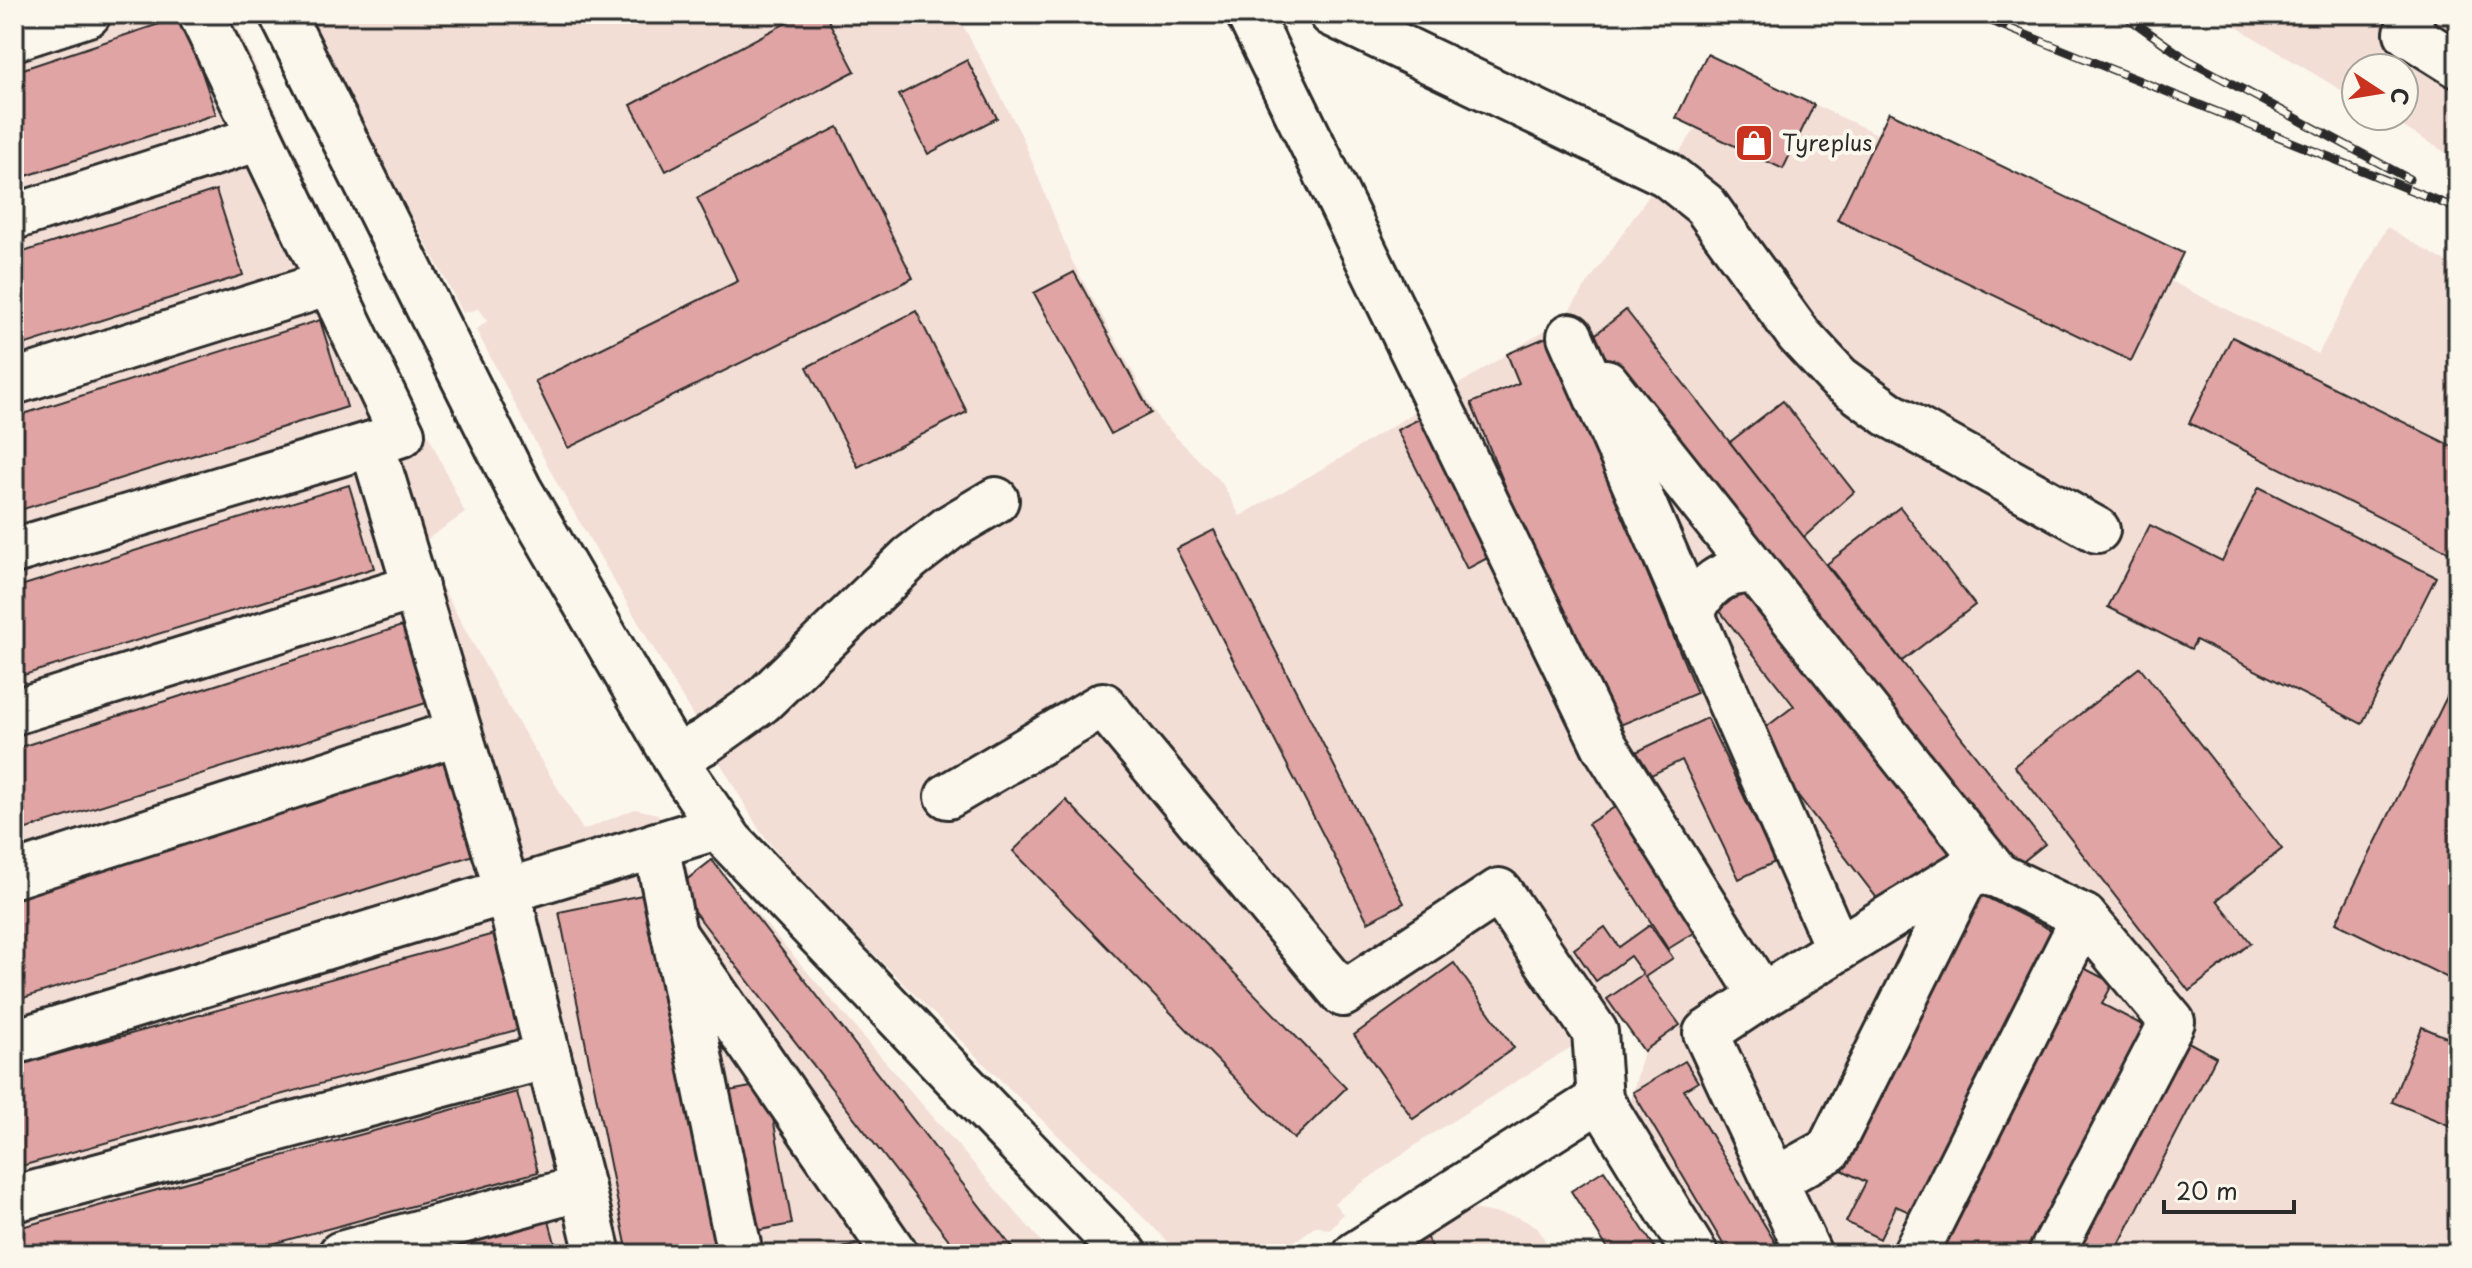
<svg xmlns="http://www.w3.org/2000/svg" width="2472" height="1268" font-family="'Playpen Sans',sans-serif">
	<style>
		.built { fill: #f3ded6 }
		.building { fill: #dfa4a3; stroke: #2b2b2b; stroke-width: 2 }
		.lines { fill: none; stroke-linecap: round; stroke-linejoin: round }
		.minor-casing { stroke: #2b2b2b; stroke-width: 50 }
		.minor { stroke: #fbf7ec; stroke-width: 44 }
		.rail-casing { stroke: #2b2b2b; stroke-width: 9 }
		.rail { stroke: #fbf7ec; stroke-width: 6; stroke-dasharray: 18; stroke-linecap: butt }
		.labels { text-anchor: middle; stroke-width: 8; stroke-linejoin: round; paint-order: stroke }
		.poi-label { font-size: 22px; fill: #2b2b2b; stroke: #fbf7ec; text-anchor: start }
	</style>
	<rect width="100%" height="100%" fill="#fbf7ec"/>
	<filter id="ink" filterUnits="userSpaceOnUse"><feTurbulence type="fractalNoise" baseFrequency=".0125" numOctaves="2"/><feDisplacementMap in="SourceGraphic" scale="16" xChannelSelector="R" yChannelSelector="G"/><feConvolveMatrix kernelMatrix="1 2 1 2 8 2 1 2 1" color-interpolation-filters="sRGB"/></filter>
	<g filter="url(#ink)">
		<!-- built -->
		<g class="built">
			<polygon points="14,14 231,14 465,513 419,545 499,691 583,830 635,809 658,814 663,835 671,841 692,875 726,878 1052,1254 14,1254"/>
			<polygon points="304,14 957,14 1021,134 1072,261 1159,420 1222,483 1240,516 1346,455 1563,319 1696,128 1676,118 1707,54 1877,134 1889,112 2183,253 2170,281 2318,354 2387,227 2458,269 2458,1254 1714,1254 1628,1110 1644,1051 1620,1017 1430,1135 1334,1203 1343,1214 1330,1230 1316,1226 1277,1254 1181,1254 987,1067 794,874 760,831 558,485 476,330 487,321 478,309 463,313"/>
			<polygon points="2215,14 2458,14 2458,160 2385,116 2404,116 2404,68 2356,68 2356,99"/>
			<polygon points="1461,1207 1518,1217 1537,1227 1553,1254 1390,1254"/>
		</g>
		<!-- building -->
		<g class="building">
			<polygon points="803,14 825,14 855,71 666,171 631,105"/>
			<polygon points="183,16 216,114 14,180 14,72"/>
			<polygon points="1707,54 1814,105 1783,169 1676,118"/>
			<polygon points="967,60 997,118 928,154 899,95"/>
			<polygon points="1889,112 2183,253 2131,361 1837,220"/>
			<polygon points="838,127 913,278 568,448 535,381 738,281 697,198"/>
			<polygon points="216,190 243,275 14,348 14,255"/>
			<polygon points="1074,272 1151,413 1111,434 1034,293"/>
			<polygon points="1626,310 2045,844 2010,872 1591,338"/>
			<polygon points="916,311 967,412 858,467 807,367"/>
			<polygon points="320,320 347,407 14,512 14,417"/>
			<polygon points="1549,336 1697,693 1606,731 1471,403 1519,383 1507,354"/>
			<polygon points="2232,337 2458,449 2458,534 2449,552 2189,423"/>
			<polygon points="1783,401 1854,492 1804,537 1730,442"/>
			<polygon points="1429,414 1495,554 1467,569 1397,430"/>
			<polygon points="349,485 374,568 14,678 14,588"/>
			<polygon points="2259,487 2436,577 2362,724 2196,640 2191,649 2108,607 2150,525 2222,561"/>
			<polygon points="1900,507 1975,605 1902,661 1827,564"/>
			<polygon points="1214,530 1404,903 1368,922 1176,549"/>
			<polygon points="1753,583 1957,849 1883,906 1753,737 1794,706 1719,610"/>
			<polygon points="405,625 429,702 14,833 14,749"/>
			<polygon points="2140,667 2282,849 2217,900 2251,943 2189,991 2014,766"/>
			<polygon points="2458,674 2458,983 2336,923"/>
			<polygon points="1707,718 1775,862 1739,879 1682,760 1645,778 1634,753"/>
			<polygon points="452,755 483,852 14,1001 14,894"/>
			<polygon points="1066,800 1346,1088 1294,1139 1013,851"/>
			<polygon points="1623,802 1702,928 1668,949 1588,824"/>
			<polygon points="712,860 1017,1254 960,1254 676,888"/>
			<polygon points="647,894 719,1253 714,1254 628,1254 559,912"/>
			<polygon points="1980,894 2057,933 1916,1215 1896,1206 1880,1239 1846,1222 1866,1182 1840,1169"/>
			<polygon points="1650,925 1673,958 1645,977 1680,1025 1644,1051 1607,999 1643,974 1630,956 1596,981 1574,949 1605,927 1619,947"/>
			<polygon points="501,932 527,1027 14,1168 14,1066"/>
			<polygon points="1454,963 1514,1048 1413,1119 1354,1035"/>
			<polygon points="2076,964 2113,983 2102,1004 2154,1031 2039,1254 1927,1254"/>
			<polygon points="2422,1027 2458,1042 2458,1129 2392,1102"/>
			<polygon points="2179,1037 2216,1057 2114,1254 2067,1254"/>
			<polygon points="1685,1061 1698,1082 1684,1090 1782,1254 1729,1254 1633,1092"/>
			<polygon points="767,1084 792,1224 755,1231 729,1091"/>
			<polygon points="517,1092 538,1172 235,1254 14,1254 14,1229"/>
			<polygon points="1604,1170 1659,1254 1611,1254 1571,1191"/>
			<polygon points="549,1221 558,1254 431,1254"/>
			<polygon points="1423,1232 1437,1254 1390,1254"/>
			<polygon points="869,1242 871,1254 828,1254 828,1251"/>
		</g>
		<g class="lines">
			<defs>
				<g id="minor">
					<polyline points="282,14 519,489 687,778 730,841 1125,1254"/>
					<polyline points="1249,14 1604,745 1762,996 1706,1033 1809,1254"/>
					<polyline points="1332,14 1666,174 1705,205 1799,335 1839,378 1890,415 2097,530"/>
					<polyline points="2412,14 2407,33 2458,65"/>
					<polyline points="14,38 88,14"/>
					<polyline points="14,217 260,138"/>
					<polyline points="1570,336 1838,949 1762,996"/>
					<polyline points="14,382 330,283"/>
					<polyline points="1606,382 1997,875"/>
					<polyline points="14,551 372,444"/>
					<path d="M1691,615C1704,585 1721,570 1755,571"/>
					<polyline points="14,712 416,587"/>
					<polyline points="675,758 706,741 762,701 910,558 949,528 996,500"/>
					<polyline points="948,796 1103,705 1343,994 1499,891 1595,1032 1600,1099 1695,1254"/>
					<polyline points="656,845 674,934"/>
					<polyline points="14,875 459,732"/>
					<polyline points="1838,949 1969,869 1997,875 2084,917 2172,1022 2051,1254"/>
					<polyline points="14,1042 720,826"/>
					<polyline points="1775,1180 1829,1150 1969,869"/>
					<polyline points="582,1188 598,1254"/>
					<polyline points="14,1199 548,1056 507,890 372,444 402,434 201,14"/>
					<polyline points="341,1254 582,1188 548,1056"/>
					<polyline points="740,1254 674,934 895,1254"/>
					<polyline points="1356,1254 1600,1099"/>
					<polyline points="1915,1254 2084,917"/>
				</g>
			</defs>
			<!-- minor casing -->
			<use href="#minor" class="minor-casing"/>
			<!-- minor -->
			<use href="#minor" class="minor"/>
			<defs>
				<g id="rail">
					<polyline points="1974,14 2458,209"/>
					<polyline points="2123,14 2186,59 2409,179"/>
				</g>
			</defs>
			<!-- rail casing -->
			<use href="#rail" class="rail-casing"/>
			<!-- rail -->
			<use href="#rail" class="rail"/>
		</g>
	</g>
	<!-- icons -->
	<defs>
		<symbol id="shop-square" viewBox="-11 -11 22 22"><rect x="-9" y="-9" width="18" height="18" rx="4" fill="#c8321e" stroke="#fbf7ec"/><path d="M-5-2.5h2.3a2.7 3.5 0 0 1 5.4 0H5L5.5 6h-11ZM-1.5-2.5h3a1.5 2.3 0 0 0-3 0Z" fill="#fff"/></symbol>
	</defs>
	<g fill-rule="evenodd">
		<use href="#shop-square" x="1732" y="121" width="44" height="44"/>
	</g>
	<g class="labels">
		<!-- poi labels -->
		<g class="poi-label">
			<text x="1782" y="151">Tyreplus</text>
		</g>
	</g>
	<!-- margin -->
	<rect width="2472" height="1268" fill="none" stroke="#fbf7ec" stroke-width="48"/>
	<rect x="24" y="24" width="2424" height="1220" fill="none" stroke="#2b2b2b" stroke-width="3" filter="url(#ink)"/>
	<!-- north arrow -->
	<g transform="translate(2380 92) rotate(102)"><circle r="38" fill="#fbf7ec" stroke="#a8a59f" stroke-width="2"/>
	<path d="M0-6L14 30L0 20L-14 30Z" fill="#c8321e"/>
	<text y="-12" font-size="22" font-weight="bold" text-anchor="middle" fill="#2b2b2b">С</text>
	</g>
	<!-- scale -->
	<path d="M2164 1200v12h130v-12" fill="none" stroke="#2b2b2b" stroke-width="4"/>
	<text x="2176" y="1200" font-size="24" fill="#2b2b2b" stroke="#fbf7ec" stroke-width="6" paint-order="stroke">20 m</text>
</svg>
